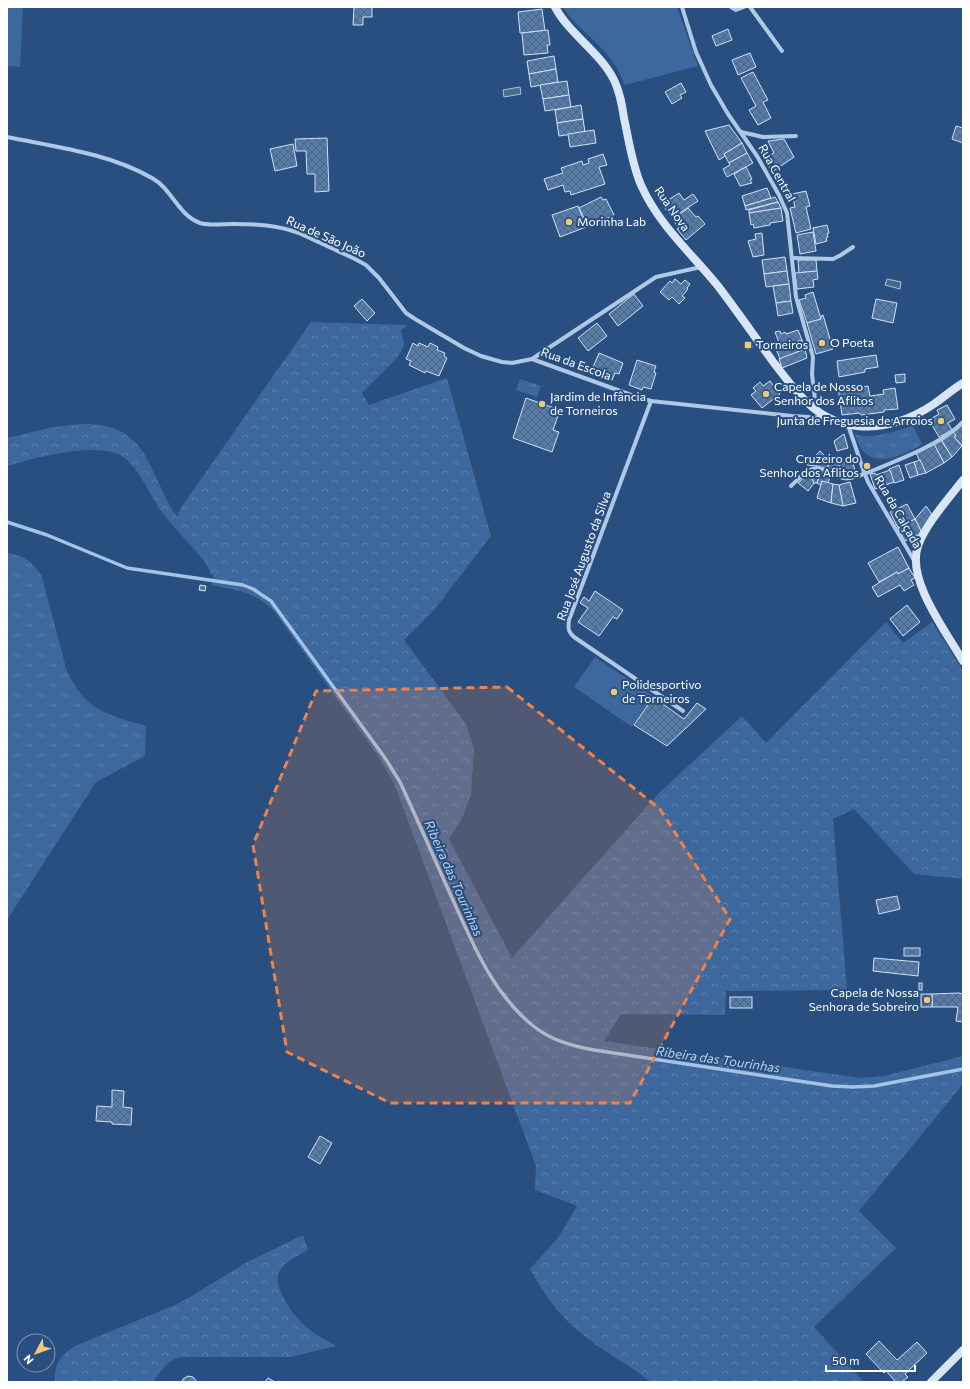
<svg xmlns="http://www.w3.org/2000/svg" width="970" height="1389" font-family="Commissioner,sans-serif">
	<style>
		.grass { fill: #3d689d }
		.forest { fill: url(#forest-crowns) }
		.park { fill: url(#park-tufts) }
		.water { fill: #4b688a; stroke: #a4c3e6 }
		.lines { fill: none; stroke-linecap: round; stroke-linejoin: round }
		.stream { stroke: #a4c3e6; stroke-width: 3.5 }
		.building { fill: url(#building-cross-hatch); stroke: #d2e2f4 }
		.street { stroke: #afc8e5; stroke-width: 4 }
		.secondary { stroke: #d8e5f5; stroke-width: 8 }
		.marked { fill: #ee8249; fill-opacity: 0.2; stroke: #ee8249; stroke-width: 3; stroke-dasharray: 8 5; stroke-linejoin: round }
		.poi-dot { fill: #edca76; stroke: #284f7f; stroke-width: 1.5 }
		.labels { text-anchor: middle; stroke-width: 4; stroke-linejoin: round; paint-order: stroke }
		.street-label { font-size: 12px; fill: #fff; stroke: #284f7f }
		.poi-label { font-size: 12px; fill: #fff; stroke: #284f7f; text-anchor: start }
		.water-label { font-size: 13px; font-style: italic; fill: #bad2ed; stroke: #284f7f }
	</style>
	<defs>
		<pattern id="forest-crowns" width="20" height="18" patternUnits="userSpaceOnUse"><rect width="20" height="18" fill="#3d689d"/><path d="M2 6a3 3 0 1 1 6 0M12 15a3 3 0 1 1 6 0" fill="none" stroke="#5a7fac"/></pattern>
		<pattern id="park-tufts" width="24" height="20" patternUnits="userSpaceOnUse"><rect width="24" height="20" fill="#3d689d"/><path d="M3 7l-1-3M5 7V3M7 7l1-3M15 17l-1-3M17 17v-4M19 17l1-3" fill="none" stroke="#5a7fac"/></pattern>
		<pattern id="building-cross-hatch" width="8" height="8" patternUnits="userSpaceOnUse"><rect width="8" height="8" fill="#557baa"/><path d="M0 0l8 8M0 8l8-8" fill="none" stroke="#50647b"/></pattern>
	</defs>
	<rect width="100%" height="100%" fill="#284f7f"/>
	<!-- grass -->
	<g class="grass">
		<polygon points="7,7 23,7 20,67 7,66"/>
		<path d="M563,7H677L698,66L625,85C620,74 614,62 606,53C592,37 574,25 563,7Z"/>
		<polygon points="595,657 653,696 632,727 574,687"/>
	</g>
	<!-- forest -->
	<g class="forest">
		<path d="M311,322L407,325L401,330L404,343L401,352L395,360L362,393L369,405L447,378L491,536L434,610L404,640L466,724L474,748L471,795L461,820L449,839L512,958L657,795L742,716L766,743L886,622L903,643L932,622L960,666L963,671V879L914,874L854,809L833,819L847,990L726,991L725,1015L621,1014L604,1041L860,1078L884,1076L963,1056V1084L859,1211L896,1248L814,1327L864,1382H650C637,1370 621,1362 607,1352C569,1327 552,1308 530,1269L558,1238L577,1206L535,1190L536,1166L398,794L393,782L380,759L274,611C254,591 239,591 212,585L213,574H210L209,569L204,561C191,544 174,529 161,511C150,495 141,473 127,460C104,438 35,458 7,466V438C52,428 115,405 145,455C156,475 164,498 177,517L180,509Z"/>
		<path d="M303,1235L308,1250C298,1256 285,1261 279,1272C272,1287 294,1316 305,1326C314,1334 326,1340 336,1346L290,1357H181C167,1360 161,1371 153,1382H55C54,1365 60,1355 75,1346L175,1305L190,1297L247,1262Z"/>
	</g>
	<!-- park -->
	<g class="park">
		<polygon points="520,379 541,386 537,397 516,390"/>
		<path d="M913,426L922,444C897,460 864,471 855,434C869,441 898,430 913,426Z"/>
		<path d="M7,553C23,555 34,562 42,577L66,668C84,710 105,714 146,726L145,756L96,782L7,920Z"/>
	</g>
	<!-- water -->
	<g class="water">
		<polygon points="520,87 521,94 504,97 503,90"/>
		<polygon points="887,279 901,282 900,289 885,285"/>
	</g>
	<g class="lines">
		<!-- stream -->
		<path class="stream" d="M7,522L47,535L127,568L243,585L253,589L271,601L385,758L400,782C418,821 435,860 452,898C473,944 492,992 532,1025C550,1040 572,1046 594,1050L832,1086L853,1087L874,1086L963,1069"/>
	</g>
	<!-- building -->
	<g class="building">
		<polygon points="354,7 372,7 372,17 363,17 363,25 353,25"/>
		<polygon points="542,9 545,31 520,33 518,12"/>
		<polygon points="728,29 732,40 716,46 712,36"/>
		<polygon points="548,30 550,45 547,45 548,53 524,55 522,33"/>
		<polygon points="750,53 756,67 738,75 732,60"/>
		<polygon points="554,56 556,69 529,74 527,61"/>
		<polygon points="556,69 558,82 531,87 529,74"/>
		<polygon points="753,72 768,100 763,102 771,118 758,125 749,110 756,106 741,78"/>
		<polygon points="567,81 569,95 543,99 540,85"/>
		<polygon points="681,83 686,92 680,95 682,98 672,104 665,92"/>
		<polygon points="569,95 571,107 545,111 543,99"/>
		<polygon points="581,105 583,119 557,123 555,110"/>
		<polygon points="583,119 585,132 559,136 557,123"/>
		<polygon points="729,125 742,143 724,154 725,156 719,160 705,131"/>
		<polygon points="956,126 963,128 963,143 952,139"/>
		<polygon points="594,130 596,143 570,147 568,134"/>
		<polygon points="327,138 329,191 315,192 315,174 307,174 306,151 296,151 295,139"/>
		<polygon points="784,139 794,157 772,172 764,158 774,153 768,141"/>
		<polygon points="742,143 747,153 729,163 724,154"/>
		<polygon points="293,144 297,166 275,171 270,149"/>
		<polygon points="747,153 753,163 727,177 723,169 730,165 729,163"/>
		<polygon points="603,154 607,165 599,167 605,184 571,195 570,191 565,192 563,185 548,190 544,179 563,173 561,168 582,161 583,165 589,163 588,159"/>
		<polygon points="746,167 752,179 750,180 752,183 740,186 734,174"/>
		<polygon points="767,188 771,198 745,206 742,196"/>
		<polygon points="806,191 810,206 806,207 811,229 796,233 790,208 795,207 792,194"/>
		<polygon points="679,193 684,200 693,194 698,201 672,218 667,209 666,210 662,204"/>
		<polygon points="601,197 603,200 606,199 614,215 589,227 579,208"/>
		<polygon points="775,197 778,202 746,210 745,206"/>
		<polygon points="778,202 781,208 749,213 749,210"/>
		<polygon points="578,206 586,227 560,237 552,215"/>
		<polygon points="688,208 696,217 698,216 705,224 686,240 677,229 679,228 673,220"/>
		<polygon points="781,208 783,221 770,223 770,225 754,228 753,224 751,225 749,213"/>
		<polygon points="827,225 829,233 827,234 828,237 826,238 827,241 816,244 813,228"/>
		<polygon points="813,232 816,251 800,254 797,235"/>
		<polygon points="762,233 764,255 753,257 748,241 756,239 755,234"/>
		<polygon points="785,257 787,271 764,274 762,260"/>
		<polygon points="798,260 816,260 817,271 799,273"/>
		<polygon points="787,271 789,284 766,287 764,274"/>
		<polygon points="817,271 818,279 813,280 814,287 797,289 795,273"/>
		<polygon points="675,279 681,284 685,280 690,284 687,288 688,289 682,296 685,298 679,304 672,297 669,300 660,292 670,281 672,283"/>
		<polygon points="789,284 791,301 776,303 773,286"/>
		<polygon points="813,292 821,319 807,323 799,300 806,298 805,295"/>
		<polygon points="634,294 643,306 618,326 609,314"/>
		<polygon points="362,299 375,313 367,321 354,306"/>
		<polygon points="876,299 897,303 893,323 872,318"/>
		<polygon points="791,301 793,313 778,316 776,303"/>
		<polygon points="823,315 833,349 816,354 807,323 821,319 821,316"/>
		<polygon points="597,323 607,336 588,351 578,338"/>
		<polygon points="798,330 802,340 781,348 775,332 780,331 781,334 785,332 786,334"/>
		<polygon points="802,340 805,349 780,359 776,349"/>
		<polygon points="748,341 753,347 748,350 744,345"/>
		<polygon points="413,343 418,346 419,343 428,347 430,343 438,347 437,350 445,353 444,356 447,358 439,376 426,371 425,373 409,365 411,361 406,359"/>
		<polygon points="805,349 807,358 782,368 779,359"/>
		<polygon points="599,353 623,363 619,374 615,373 612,380 591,372"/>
		<polygon points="876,355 878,367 865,369 865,372 839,377 837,361"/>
		<polygon points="637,360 656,366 654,372 656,373 651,389 643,387 642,390 629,385"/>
		<polygon points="905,374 905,382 896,383 895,375"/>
		<polygon points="770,381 780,394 762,408 751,395 756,391 753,388 760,382 763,386"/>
		<polygon points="853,385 853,388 868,386 870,396 884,394 883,390 895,388 898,409 884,410 884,412 861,415 860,413 842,415 838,387"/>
		<polygon points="526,398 560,410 553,430 559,432 552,452 513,438"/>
		<polygon points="947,405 955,419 948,423 952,430 939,437 929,420 939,414 937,410"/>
		<polygon points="963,424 963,446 962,446 954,437 956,436 953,432"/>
		<polygon points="953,432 956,436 954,437 962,446 952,457 942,441"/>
		<polygon points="844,434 848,448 837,451 834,441"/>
		<polygon points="941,440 952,457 944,463 934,444"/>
		<polygon points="934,444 944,463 926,473 916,453"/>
		<polygon points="820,451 825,456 816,466 807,465"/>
		<polygon points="825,456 831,458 827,469 816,466"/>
		<polygon points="831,458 839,462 839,474 827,469"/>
		<polygon points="920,460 926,473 918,475 914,462"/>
		<polygon points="839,462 853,463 856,475 839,476"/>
		<polygon points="868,462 870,467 865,469 864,464"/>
		<polygon points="914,462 918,475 910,478 905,465"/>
		<polygon points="899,465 904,480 894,483 889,469"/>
		<polygon points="821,470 826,472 826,473 831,475 828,483 822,481 821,485 817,483"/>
		<polygon points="821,470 817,483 814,483 809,473"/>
		<polygon points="890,470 894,482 875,489 870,474 875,473 876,475"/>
		<polygon points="809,473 814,483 808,491 798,483"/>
		<polygon points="822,481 833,484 831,503 817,498"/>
		<polygon points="850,482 856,503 843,506 839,485"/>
		<polygon points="833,484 839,485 843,506 831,503"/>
		<polygon points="907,504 915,519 898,528 890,512"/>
		<polygon points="926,506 933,516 922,533 915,519"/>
		<polygon points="915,519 922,533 905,541 898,528"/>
		<polygon points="898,547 909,568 898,574 897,572 879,582 868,563"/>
		<polygon points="909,568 915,578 911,580 914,585 904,591 900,585 878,597 872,587 897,572 898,574"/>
		<polygon points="200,585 206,586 205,591 199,590"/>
		<polygon points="595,591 623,610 617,619 613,617 599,636 578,622 588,608 580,603 584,597 589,601"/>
		<polygon points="907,605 920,622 903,636 890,619"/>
		<polygon points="652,699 659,703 660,702 684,719 697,703 706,709 667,746 634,725"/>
		<polygon points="897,896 900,909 879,914 876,900"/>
		<rect x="904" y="948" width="16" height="8"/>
		<polygon points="874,958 919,962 918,976 873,971"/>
		<rect x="919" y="983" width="3" height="7"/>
		<polygon points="959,993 963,994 963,1022 956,1021 958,1007 932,1007 932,994"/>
		<rect x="921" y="994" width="11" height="13"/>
		<rect x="730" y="997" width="22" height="11"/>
		<polygon points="112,1090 124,1091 123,1107 132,1108 131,1125 112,1124 112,1122 96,1121 97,1106 112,1107"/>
		<polygon points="320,1136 332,1143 320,1164 308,1157"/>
		<polygon points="879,1341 897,1360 917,1342 927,1353 905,1374 908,1377 902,1382 896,1382 886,1371 884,1373 866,1354"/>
		<polygon points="188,1376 193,1377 197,1382 182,1382 183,1379"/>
		<polygon points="268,1378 275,1382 265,1382"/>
	</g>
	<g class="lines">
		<!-- street -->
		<g class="street">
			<polyline points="682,7 696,52 711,85 728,114 757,156 779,195 787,213 796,297 813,357 812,374 816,408"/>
			<polyline points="731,7 736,10 744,7"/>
			<polyline points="750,7 782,51"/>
			<polyline points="741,132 763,137 796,136"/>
			<path d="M7,137C56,147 108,153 152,178C172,189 178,215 200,223C210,226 223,224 233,224C256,224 277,225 299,233L355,259L366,265L379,278L406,313L415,319L464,348L481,356L502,362L512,363L532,359"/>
			<polyline points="792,258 833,259 841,255 853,247"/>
			<polyline points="701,267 656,277 532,359 634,396 651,401 792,416 825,418"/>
			<path d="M651,401L569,620C568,628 568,632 574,637L683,711"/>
			<polyline points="848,425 864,472 868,482 915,562"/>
			<path d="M791,486C809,469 812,462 836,475C840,478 845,479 850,478C858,477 866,473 874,470C901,459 943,443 963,422"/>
		</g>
		<!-- secondary -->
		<g class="secondary">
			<path d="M555,7C570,35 600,52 614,80C620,92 622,105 624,118C629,141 632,164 641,185C658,224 692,254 718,286C737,311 755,337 774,363C785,377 796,393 810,405C823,417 839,424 857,426C884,429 912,419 934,404C944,397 953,389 963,383"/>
			<path d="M963,480C949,498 925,525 918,546C906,580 947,633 963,661"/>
			<polyline points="931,1382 963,1350"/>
		</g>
	</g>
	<!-- marked area -->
	<path class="marked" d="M507,687L660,809L730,919L630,1103H390L287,1052L253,845L316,691Z"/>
	<!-- markers -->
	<g class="poi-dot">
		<circle cx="569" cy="222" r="4"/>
		<circle cx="822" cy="343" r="4"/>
		<rect x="744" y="341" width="8" height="8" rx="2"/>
		<circle cx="766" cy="394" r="4"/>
		<circle cx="542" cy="404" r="4"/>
		<circle cx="941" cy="421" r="4"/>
		<circle cx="867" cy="466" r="4"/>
		<circle cx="614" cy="692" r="4"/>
		<circle cx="927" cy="1000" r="4"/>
	</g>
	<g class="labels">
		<!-- street labels -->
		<g class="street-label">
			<text transform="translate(777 173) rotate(61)" y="4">Rua Central</text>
			<text transform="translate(672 209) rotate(55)" y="4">Rua Nova</text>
			<text transform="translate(326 237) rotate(24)" y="4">Rua de São João</text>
			<text transform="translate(576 364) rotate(20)" y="4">Rua da Escola</text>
			<text transform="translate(898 512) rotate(60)" y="4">Rua da Calçada</text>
			<text transform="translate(584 556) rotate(-70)" y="4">Rua José Augusto da Silva</text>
		</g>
		<!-- poi labels -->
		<g class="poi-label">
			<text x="577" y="226">Morinha Lab</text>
			<text x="830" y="347">O Poeta</text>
			<text x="756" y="349">Torneiros</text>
			<text x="774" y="391">Capela de Nosso<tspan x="774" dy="14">Senhor dos Aflitos</tspan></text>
			<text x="550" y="401">Jardim de Infância<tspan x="550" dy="14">de Torneiros</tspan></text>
			<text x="933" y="425" text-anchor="end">Junta de Freguesia de Arroios</text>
			<text x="859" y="463" text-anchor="end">Cruzeiro do<tspan x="859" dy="14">Senhor dos Aflitos</tspan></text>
			<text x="622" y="689">Polidesportivo<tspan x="622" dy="14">de Torneiros</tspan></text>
			<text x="919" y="997" text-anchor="end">Capela de Nossa<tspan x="919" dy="14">Senhora de Sobreiro</tspan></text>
		</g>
		<!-- water labels -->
		<g class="water-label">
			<text transform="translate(454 878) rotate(66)" y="5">Ribeira das Tourinhas</text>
			<text transform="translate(718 1059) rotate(8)" y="5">Ribeira das Tourinhas</text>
		</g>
	</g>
	<!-- border -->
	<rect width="970" height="1389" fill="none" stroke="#ffffff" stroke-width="16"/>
	<!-- north arrow -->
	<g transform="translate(36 1353) rotate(229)"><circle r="19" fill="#284f7f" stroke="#7e95b2"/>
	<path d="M0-3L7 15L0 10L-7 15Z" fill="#edca76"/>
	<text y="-6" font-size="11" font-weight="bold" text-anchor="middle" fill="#ffffff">N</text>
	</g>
	<!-- scale -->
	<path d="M826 1365v6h89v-6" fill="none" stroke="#ffffff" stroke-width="2"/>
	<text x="832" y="1365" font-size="12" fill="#ffffff" stroke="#284f7f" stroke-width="3" paint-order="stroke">50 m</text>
</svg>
